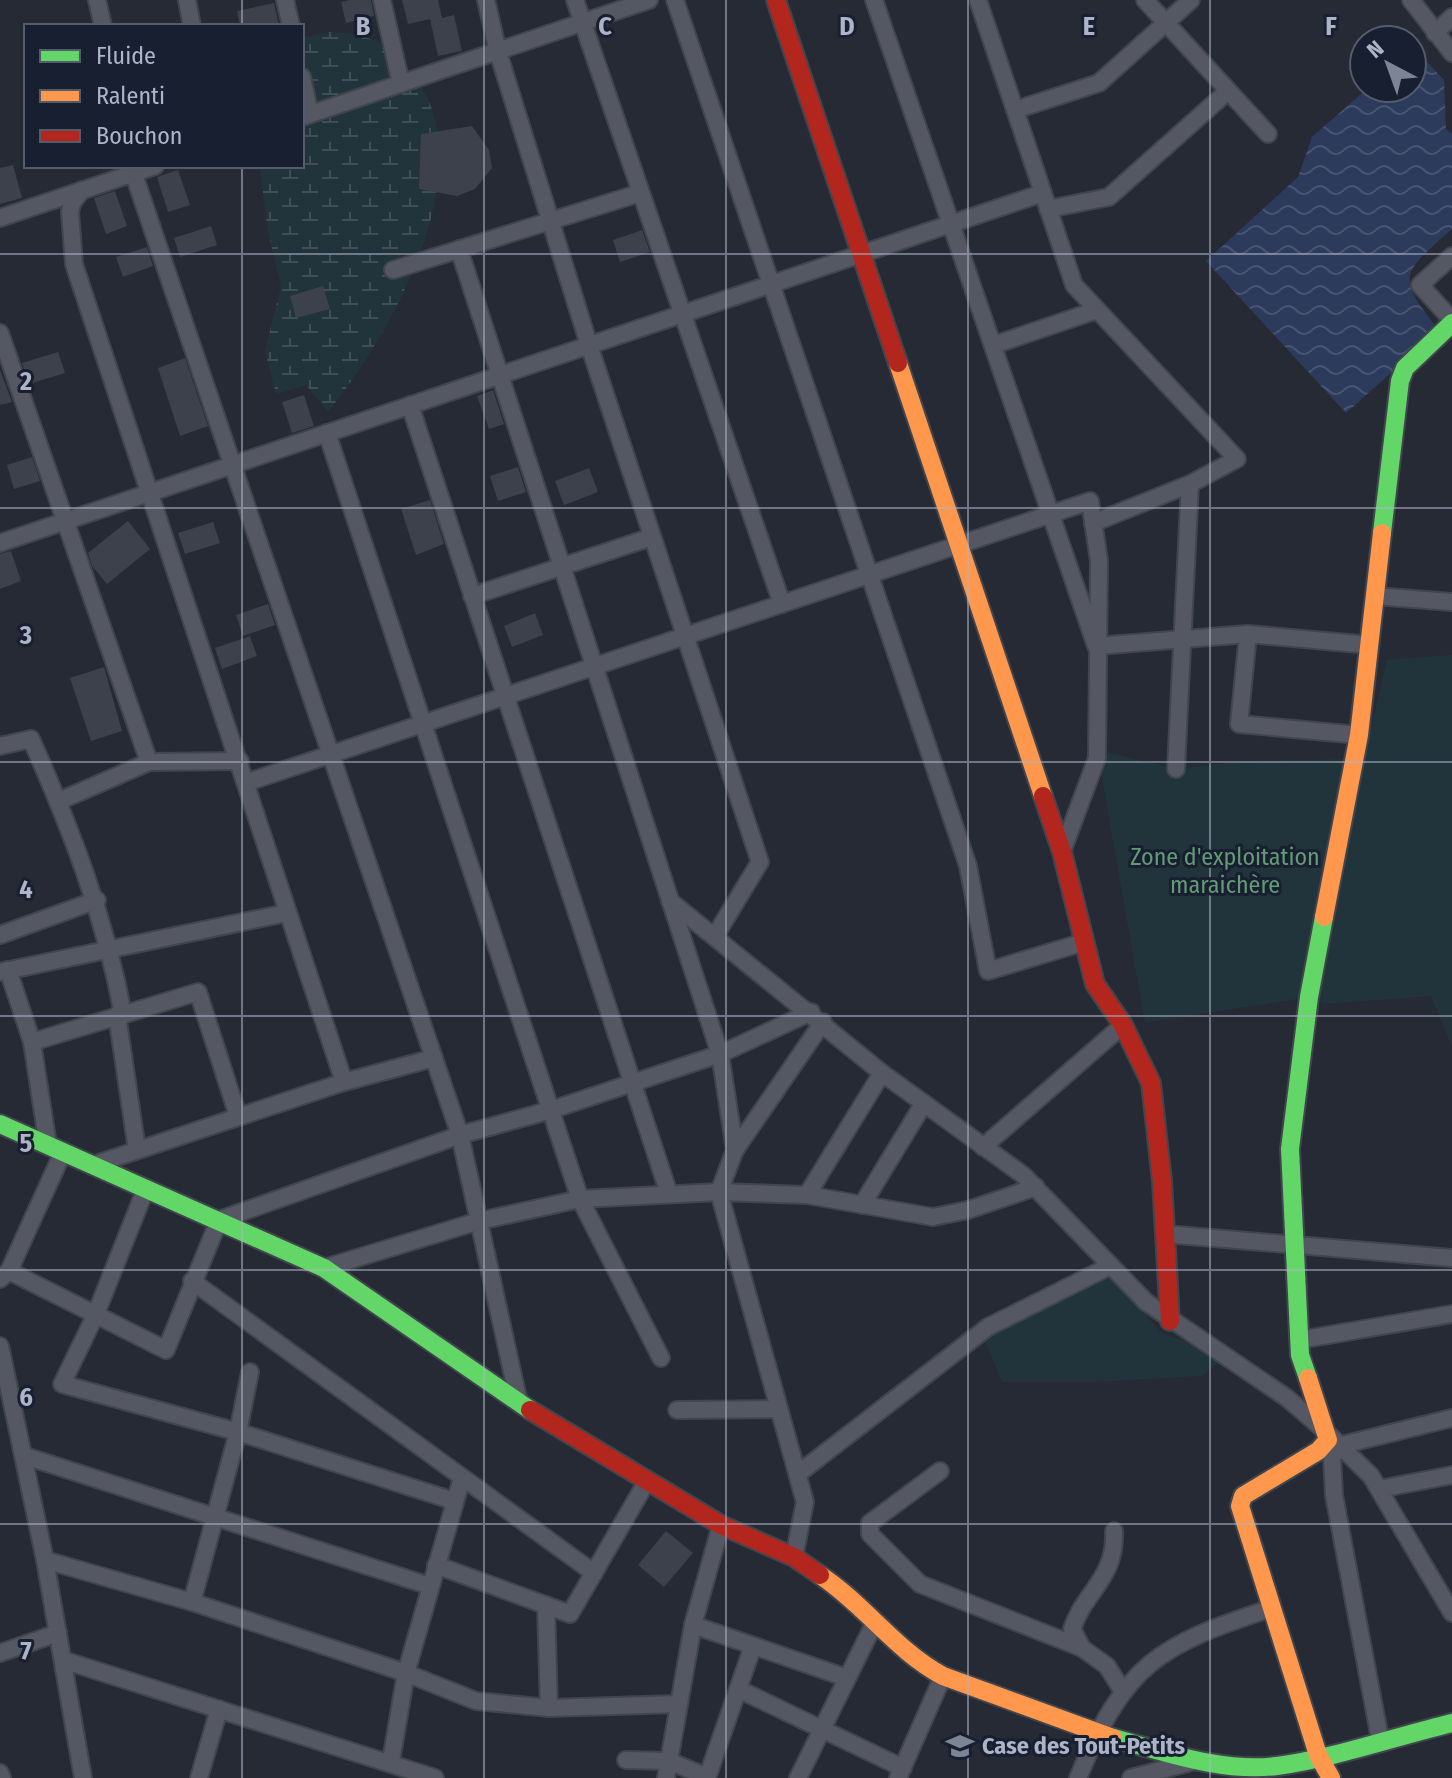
<svg xmlns="http://www.w3.org/2000/svg" width="1452" height="1778" font-family="'Fira Sans Condensed',sans-serif">
	<style>
		.wetland { fill: url(#wetland-marsh) }
		.green { fill: #22343b }
		.water { fill: url(#water-waves) }
		.building { fill: #3d414b }
		.lines { fill: none; stroke-linecap: round; stroke-linejoin: round }
		.street-casing { stroke: #41454d; stroke-width: 20 }
		.fast-casing { stroke: #41454d; stroke-width: 22 }
		.slow-casing { stroke: #41454d; stroke-width: 22 }
		.jam-casing { stroke: #41454d; stroke-width: 22 }
		.street { stroke: #555863; stroke-width: 16 }
		.fast { stroke: #63d668; stroke-width: 18 }
		.slow { stroke: #ff974d; stroke-width: 18 }
		.jam { stroke: #b3261e; stroke-width: 18 }
		.grid { fill: none; stroke: #adb4c8; stroke-width: 2; stroke-opacity: 0.55 }
		.labels { text-anchor: middle; stroke-width: 6; stroke-linejoin: round; paint-order: stroke }
		.park-label { font-size: 24px; fill: #629b76; stroke: #181f30 }
		.poi-label { font-size: 24px; font-weight: bold; fill: #adb4c8; stroke: #181f30; text-anchor: start }
		.grid-label { font-size: 26px; text-anchor: middle; font-weight: bold; fill: #adb4c8; stroke: #181f30; stroke-width: 6; stroke-linejoin: round; paint-order: stroke }
	</style>
	<defs>
		<pattern id="wetland-marsh" width="20" height="14" patternUnits="userSpaceOnUse" patternTransform="scale(2)"><rect width="20" height="14" fill="#22343b"/><path d="M1 5h8M5 5V1M11 12h8M15 12V8" fill="none" stroke="#3f4f56"/></pattern>
		<pattern id="water-waves" width="16" height="10" patternUnits="userSpaceOnUse" patternTransform="scale(2)"><rect width="16" height="10" fill="#2c3a5c"/><path d="M0 5q4-4 8 0t8 0" fill="none" stroke="#485472"/></pattern>
	</defs>
	<rect width="100%" height="100%" fill="#252a35"/>
	<!-- wetland -->
	<path class="wetland" d="M329,32C370,34 386,41 412,73C487,167 391,334 328,412L306,385L276,394L265,351L281,286L267,227L260,166H302V38Z"/>
	<!-- green -->
	<g class="green">
		<polygon points="1452,655 1452,1047 1431,996 1323,1004 1310,991 1309,997 1145,1023 1097,750 1176,769 1242,761 1355,759 1317,961 1387,660"/>
		<polygon points="1117,1274 1159,1332 1227,1357 1201,1376 1096,1382 1002,1382 981,1332"/>
	</g>
	<!-- water -->
	<path class="water" d="M1414,48L1444,80L1446,129L1452,134V229C1403,273 1394,275 1439,330L1346,413L1206,261L1298,177L1312,137L1368,88H1412Z"/>
	<!-- building -->
	<g class="building">
		<polygon points="349,0 371,0 374,16 346,23 341,2"/>
		<polygon points="402,0 438,0 442,18 454,15 462,51 438,56 430,19 408,24"/>
		<polygon points="274,3 279,26 240,26 237,11"/>
		<polygon points="472,126 489,150 492,168 475,189 457,196 419,189 421,134"/>
		<polygon points="13,165 22,198 0,204 0,168"/>
		<polygon points="178,170 190,205 168,212 157,177"/>
		<polygon points="115,191 127,226 106,234 94,198"/>
		<polygon points="211,226 217,245 180,257 174,238"/>
		<polygon points="642,230 650,252 620,262 613,240"/>
		<polygon points="147,247 153,266 123,277 116,257"/>
		<polygon points="323,286 330,309 296,318 290,296"/>
		<polygon points="58,352 65,373 29,384 22,363"/>
		<polygon points="185,358 208,426 180,436 158,368"/>
		<polygon points="0,370 12,402 0,405"/>
		<polygon points="493,390 504,424 489,429 477,396"/>
		<polygon points="304,395 314,426 292,433 282,402"/>
		<polygon points="32,457 40,481 14,489 7,465"/>
		<polygon points="518,467 526,492 498,501 490,476"/>
		<polygon points="589,468 598,492 564,505 555,481"/>
		<polygon points="430,500 444,544 416,555 401,509"/>
		<polygon points="128,521 150,549 107,584 92,566 88,553"/>
		<polygon points="213,522 220,543 185,554 178,533"/>
		<polygon points="11,551 21,581 0,589 0,554"/>
		<polygon points="268,604 275,625 243,636 236,615"/>
		<polygon points="535,613 543,635 512,647 504,626"/>
		<polygon points="250,636 257,656 222,669 215,648"/>
		<polygon points="104,667 122,731 91,741 70,678"/>
		<polygon points="666,1531 693,1553 664,1587 638,1565"/>
	</g>
	<g class="lines">
		<defs>
			<g id="street">
				<polyline points="97,0 103,26"/>
				<polyline points="187,0 192,26"/>
				<polyline points="285,0 291,26"/>
				<polyline points="382,0 401,84"/>
				<polyline points="486,0 498,52 589,345 760,862 715,936"/>
				<polyline points="575,0 782,604"/>
				<polyline points="675,0 968,866 988,971 1084,942"/>
				<polyline points="874,0 1096,646 1248,634 1370,645"/>
				<polyline points="978,0 1074,285 1237,459 1190,484 1093,523"/>
				<polyline points="1145,0 1268,134"/>
				<polyline points="1411,0 1452,53"/>
				<polyline points="1435,33 1452,17"/>
				<polyline points="302,77 310,114"/>
				<polyline points="1015,110 1099,83 1191,0"/>
				<polyline points="302,117 649,0"/>
				<polyline points="131,166 460,1135 519,1403"/>
				<polyline points="82,190 72,203 70,212 74,264 344,1082"/>
				<polyline points="1048,209 1109,197 1228,91"/>
				<polyline points="0,218 155,166"/>
				<polyline points="459,249 720,1054 735,1150 719,1192 805,1502 794,1557"/>
				<polyline points="1452,256 1420,285 1452,320"/>
				<polyline points="393,270 640,193"/>
				<polyline points="0,333 149,762"/>
				<polyline points="994,345 1097,310"/>
				<polyline points="410,405 669,1194"/>
				<polyline points="327,433 580,1199 661,1358"/>
				<polyline points="0,543 1043,193"/>
				<polyline points="472,596 652,537"/>
				<polyline points="1375,596 1452,602"/>
				<polyline points="1248,634 1239,724 1359,735"/>
				<path d="M0,746L31,739C71,829 105,917 123,1014"/>
				<polyline points="1176,769 1190,484"/>
				<polyline points="248,782 1090,501 1099,561 1097,758 1062,852"/>
				<polyline points="59,801 149,762 240,761"/>
				<polyline points="670,901 882,1073 1023,1175 1146,1302 1287,1398 1324,1430 1371,1476 1452,1613"/>
				<polyline points="0,935 97,900"/>
				<polyline points="8,970 32,1042 48,1145"/>
				<polyline points="0,972 286,913"/>
				<polyline points="117,1015 137,1150"/>
				<polyline points="32,1042 198,992 238,1116"/>
				<polyline points="983,1147 1123,1025"/>
				<polyline points="735,1150 823,1022"/>
				<polyline points="93,1165 344,1082 434,1058"/>
				<polyline points="146,1188 95,1316 62,1384 238,1432 454,1501"/>
				<polyline points="807,1195 882,1073"/>
				<polyline points="862,1205 924,1103"/>
				<polyline points="1165,1234 1452,1258"/>
				<polyline points="324,1268 479,1221 580,1199 719,1192 807,1195 933,1217 968,1210 1036,1187"/>
				<polyline points="9,1271 166,1350 219,1220 460,1135 551,1110 720,1054 811,1012"/>
				<polyline points="0,1279 9,1271 63,1152"/>
				<polyline points="192,1281 594,1573"/>
				<polyline points="1299,1340 1452,1314"/>
				<polyline points="0,1346 45,1560 83,1778"/>
				<polyline points="677,1410 779,1409"/>
				<polyline points="25,1456 430,1586"/>
				<polyline points="940,1471 870,1523 870,1534 920,1584 1082,1648 1107,1666 1122,1690"/>
				<polyline points="799,1473 988,1327 1108,1267"/>
				<polyline points="1379,1489 1452,1475"/>
				<polyline points="45,1560 192,1602 406,1673 476,1701 549,1708 677,1704"/>
				<polyline points="436,1565 570,1614 647,1481"/>
				<polyline points="192,1602 238,1432 250,1372"/>
				<polyline points="546,1605 549,1708"/>
				<polyline points="693,1625 847,1678"/>
				<path d="M1082,1648L1072,1629C1085,1590 1116,1579 1114,1531"/>
				<polyline points="0,1653 58,1633"/>
				<polyline points="63,1660 435,1778"/>
				<polyline points="738,1689 903,1768"/>
				<polyline points="1380,1739 1334,1495 1332,1457 1342,1445 1452,1418"/>
				<polyline points="626,1760 669,1761 707,1777"/>
				<polyline points="391,1761 406,1673 462,1478"/>
				<polyline points="0,1773 2,1778"/>
				<polyline points="199,1778 219,1709"/>
				<polyline points="666,1778 693,1625 721,1525"/>
				<polyline points="707,1778 753,1646"/>
				<polyline points="798,1778 874,1624"/>
				<polyline points="898,1778 943,1676"/>
				<path d="M1078,1778C1125,1664 1158,1645 1272,1608"/>
				<polyline points="1131,1778 1195,1761"/>
			</g>
			<g id="fast">
				<polyline points="1382,533 1400,381 1405,368 1452,323"/>
				<polyline points="0,1124 324,1268 530,1410"/>
				<polyline points="1308,1378 1300,1355 1290,1149 1309,997 1324,917"/>
				<path d="M1113,1738C1165,1752 1223,1773 1277,1766C1331,1759 1398,1736 1452,1723"/>
			</g>
			<g id="slow">
				<polyline points="898,363 1043,796"/>
				<polyline points="1324,917 1359,735 1382,533"/>
				<polyline points="1308,1378 1328,1440 1318,1451 1243,1496 1240,1506 1318,1755 1331,1778"/>
				<path d="M820,1575C865,1605 896,1651 943,1676L1113,1738"/>
			</g>
			<g id="jam">
				<polyline points="776,0 898,363"/>
				<polyline points="1043,796 1062,852 1095,984 1123,1025 1151,1083 1162,1181 1170,1321"/>
				<polyline points="530,1410 721,1525 794,1557 820,1575"/>
			</g>
		</defs>
		<!-- street casing -->
		<use href="#street" class="street-casing"/>
		<!-- fast casing -->
		<use href="#fast" class="fast-casing"/>
		<!-- slow casing -->
		<use href="#slow" class="slow-casing"/>
		<!-- jam casing -->
		<use href="#jam" class="jam-casing"/>
		<!-- street -->
		<use href="#street" class="street"/>
		<!-- fast -->
		<use href="#fast" class="fast"/>
		<!-- slow -->
		<use href="#slow" class="slow"/>
		<!-- jam -->
		<use href="#jam" class="jam"/>
	</g>
	<!-- grid -->
	<path class="grid" d="M242,0V26M484,0V1778M726,0V1778M968,0V1778M1210,0V1778M242,166V1778M0,254H1452M0,508H1452M0,762H1452M0,1016H1452M0,1270H1452M0,1524H1452"/>
	<!-- icons -->
	<defs>
		<symbol id="school-bare" viewBox="-9 -9 18 18"><path d="M0-5L7-2L0 1L-7-2ZM-4 1L0 2.5L4 1V4Q0 6-4 4Z" fill="#7d8495" stroke="#181f30" stroke-width="2.5" paint-order="stroke"/></symbol>
	</defs>
	<g fill-rule="evenodd">
		<use href="#school-bare" x="940" y="1726" width="40" height="40"/>
	</g>
	<g class="labels">
		<!-- park labels -->
		<g class="park-label">
			<text x="1225" y="865">Zone d'exploitation<tspan x="1225" dy="28">maraichère</tspan></text>
		</g>
		<!-- poi labels -->
		<g class="poi-label">
			<text x="982" y="1754">Case des Tout-Petits</text>
		</g>
	</g>
	<g class="grid-label">
		<text x="363" y="35">B</text>
		<text x="605" y="35">C</text>
		<text x="847" y="35">D</text>
		<text x="1089" y="35">E</text>
		<text x="1331" y="35">F</text>
		<text x="26" y="390">2</text>
		<text x="26" y="644">3</text>
		<text x="26" y="898">4</text>
		<text x="26" y="1152">5</text>
		<text x="26" y="1406">6</text>
		<text x="26" y="1660">7</text>
	</g>
	<!-- legend -->
	<rect x="24" y="24" width="280" height="144" fill="#181f30" stroke="#545b6d" stroke-width="2"/>
	<rect x="40" y="50" width="40" height="12" fill="#63d668" stroke="#545b6d" stroke-width="2"/>
	<text x="96" y="64" font-size="24" fill="#adb4c8">Fluide</text>
	<rect x="40" y="90" width="40" height="12" fill="#ff974d" stroke="#545b6d" stroke-width="2"/>
	<text x="96" y="104" font-size="24" fill="#adb4c8">Ralenti</text>
	<rect x="40" y="130" width="40" height="12" fill="#b3261e" stroke="#545b6d" stroke-width="2"/>
	<text x="96" y="144" font-size="24" fill="#adb4c8">Bouchon</text>
	<!-- north arrow -->
	<g transform="translate(1388 64) rotate(319)"><circle r="38" fill="#181f30" stroke="#545b6d" stroke-width="2"/>
	<path d="M0-6L14 30L0 20L-14 30Z" fill="#7d8495"/>
	<text y="-12" font-size="22" font-weight="bold" text-anchor="middle" fill="#adb4c8">N</text>
	</g>
</svg>
